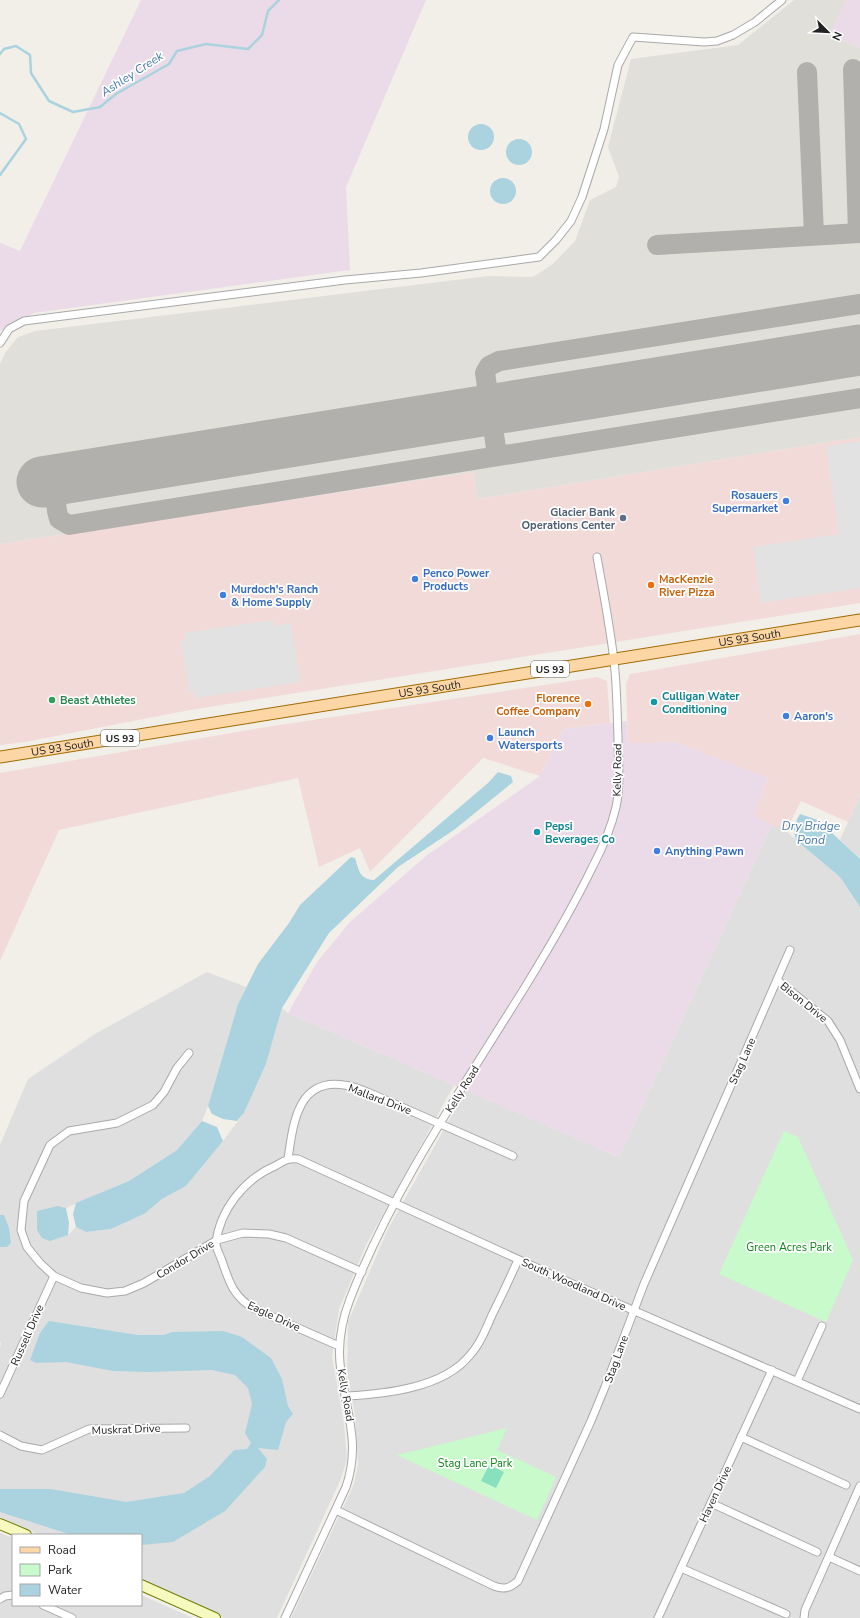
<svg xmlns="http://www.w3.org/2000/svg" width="860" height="1618" font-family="'Nunito Sans',sans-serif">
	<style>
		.residential { fill: #e0dfdf }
		.commercial { fill: #f2dad9 }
		.industrial { fill: #ebdbe8 }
		.airport { fill: #e1dfda }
		.park { fill: #c8facc }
		.pitch { fill: #88e0be }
		.parking { fill: #e2e2e2 }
		.water { fill: #aad3df }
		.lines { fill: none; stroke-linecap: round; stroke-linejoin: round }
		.stream { stroke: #aad3df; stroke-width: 2.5 }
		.taxiway { stroke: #b1b0ac; stroke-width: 20 }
		.runway { stroke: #b1b0ac; stroke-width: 51 }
		.minor-casing { stroke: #a9a9a9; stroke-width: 9 }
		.secondary-casing { stroke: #707d05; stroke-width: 12 }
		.primary-casing { stroke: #a06b00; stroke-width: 13 }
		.minor { stroke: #fff; stroke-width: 7 }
		.secondary { stroke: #f7fabf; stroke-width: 10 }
		.primary { stroke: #fcd6a4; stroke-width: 11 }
		.shop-dot { fill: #3f7fe0; stroke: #fff; stroke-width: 1.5 }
		.service-dot { fill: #5c6f8a; stroke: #fff; stroke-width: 1.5 }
		.food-dot { fill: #e8710a; stroke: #fff; stroke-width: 1.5 }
		.leisure-dot { fill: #2e9e5b; stroke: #fff; stroke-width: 1.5 }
		.culture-dot { fill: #0f9aa8; stroke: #fff; stroke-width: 1.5 }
		.labels { text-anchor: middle; stroke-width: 3.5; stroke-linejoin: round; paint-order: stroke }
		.shield { fill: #fff; stroke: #646464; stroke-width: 1 }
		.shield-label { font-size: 10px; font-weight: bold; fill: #222 }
		.shop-label { font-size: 11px; font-weight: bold; fill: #366cbe; stroke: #fff; text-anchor: start }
		.service-label { font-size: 11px; font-weight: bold; fill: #4e5e75; stroke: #fff; text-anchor: end }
		.food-label { font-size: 11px; font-weight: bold; fill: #c56008; stroke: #fff; text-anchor: start }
		.street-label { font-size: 11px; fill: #222; stroke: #fff }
		.culture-label { font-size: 11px; font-weight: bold; fill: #0d838f; stroke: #fff; text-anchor: start }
		.leisure-label { font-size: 11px; font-weight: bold; fill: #27864d; stroke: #fff; text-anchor: start }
		.park-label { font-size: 11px; fill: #0c8416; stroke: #fff }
		.water-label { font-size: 12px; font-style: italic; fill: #4a7aab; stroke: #fff }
	</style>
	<rect width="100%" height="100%" fill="#f2efe9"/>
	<!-- residential -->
	<g class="residential">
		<polygon points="860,795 860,859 840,840"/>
		<polygon points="772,824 786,831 840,877 860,907 860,1618 291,1618 354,1484 358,1464 355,1415 347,1371 348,1322 388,1229 466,1090 619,1157"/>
		<polygon points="207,972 246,987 238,1004 208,1106 202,1121 177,1150 129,1181 66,1208 58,1206 68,1235 76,1227 86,1232 111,1229 144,1214 162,1199 186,1186 223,1141 244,1113 266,1064 282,1008 288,1013 454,1085 366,1245 339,1309 332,1357 344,1424 347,1459 340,1481 277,1618 224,1618 141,1581 141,1535 39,1535 0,1517 0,1348 1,1344 0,1341 0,1247 7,1247 4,1215 0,1215 0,1145 28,1079 95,1034"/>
		<polygon points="0,1533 13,1538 13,1605 141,1605 141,1595 193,1618 0,1618"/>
	</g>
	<!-- commercial -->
	<g class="commercial">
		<polygon points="860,437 860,603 190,710 25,742 0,745 0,544 473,472 477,499"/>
		<polygon points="860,634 860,795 848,822 801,801 786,831 753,816 768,779 676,742 628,744 626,684 630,674"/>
		<polygon points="597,677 607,681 610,723 563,729 540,776 483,758 370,872 360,848 319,867 298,778 59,830 0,961 0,773 260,728"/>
	</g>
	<!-- industrial -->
	<g class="industrial">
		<polygon points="141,0 426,0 346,187 350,270 34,313 0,331 0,243 20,251"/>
		<polygon points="846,0 860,0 860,48 830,35"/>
		<polygon points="627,721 628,743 676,742 768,778 754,816 772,824 619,1157 288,1013 317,962 350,922 426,856 540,776 563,729"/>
	</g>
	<!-- airport -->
	<polygon class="airport" points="794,0 846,0 830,35 860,48 860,437 477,499 473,472 0,544 0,364 5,353 18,337 35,331 488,276 533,277 553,264 575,241 590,200 616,187 619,177 608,147 631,59 738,45"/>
	<!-- park -->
	<g class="park">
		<polygon points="784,1131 798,1137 853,1260 826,1322 719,1274"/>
		<polygon points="507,1428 497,1450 556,1477 537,1520 397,1455"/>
	</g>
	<!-- pitch -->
	<polygon class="pitch" points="489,1465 504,1472 496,1488 481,1481"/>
	<!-- parking -->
	<g class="parking">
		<polygon points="860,441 860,588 761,603 753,547 839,534 826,447"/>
		<polygon points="273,620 274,626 291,623 300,682 195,698 194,691 189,692 181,640 185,640 184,633"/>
	</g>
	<!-- water -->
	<g class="water">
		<circle cx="481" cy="137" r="13"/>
		<circle cx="519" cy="152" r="13"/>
		<circle cx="503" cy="191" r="13"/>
		<path d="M498,772L511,776L513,782L454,830L398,867L329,933L282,1008L266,1064L244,1113L237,1121L223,1119L212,1114L208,1106L238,1004L258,964L289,923L300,905L351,857L355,858C359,870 359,879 374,880L488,783Z"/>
		<polygon points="800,814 818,820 860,859 860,907 840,877 796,840 793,827"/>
		<polygon points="202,1121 217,1127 223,1141 186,1186 162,1199 144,1214 111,1229 86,1232 76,1227 73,1214 76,1203 129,1181 177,1150"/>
		<polygon points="58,1206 66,1208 69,1223 68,1235 50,1241 42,1238 37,1230 37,1211"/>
		<polygon points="0,1215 4,1215 9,1228 11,1243 7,1247 0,1247"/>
		<polygon points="49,1321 138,1335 164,1335 172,1332 223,1331 242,1337 271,1358 282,1379 288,1406 293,1414 286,1422 278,1450 258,1448 267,1459 265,1467 225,1511 173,1542 141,1545 141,1535 72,1535 0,1512 0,1489 51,1489 126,1502 184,1493 210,1476 234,1450 247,1449 251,1443 245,1433 252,1404 248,1388 235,1375 212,1370 149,1372 113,1371 66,1362 36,1363 30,1360 40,1333"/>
	</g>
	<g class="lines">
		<!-- stream -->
		<g class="stream">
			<polyline points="0,54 4,49 16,46 30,55 31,73 49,101 73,112 100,107 116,94 169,64 177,51 206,44 248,49 262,35 268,11 279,0"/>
			<polyline points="0,113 19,124 26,139 0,175"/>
		</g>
		<!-- taxiway -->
		<g class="taxiway">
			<polyline points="853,69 858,233"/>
			<polyline points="807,72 814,235"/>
			<polyline points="657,245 860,233"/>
			<polyline points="497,455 485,373 489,366 499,361 860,304"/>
			<polyline points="53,480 57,511 59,519 69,525 860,398"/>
		</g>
		<!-- runway -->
		<polyline class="runway" points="42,482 860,350"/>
		<defs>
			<g id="minor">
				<polyline points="0,343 9,329 24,321 345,280 421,273 539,257 556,240 571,221 582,197 604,129 618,65 633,37 704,42 717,41 733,35 755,22 782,0"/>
				<polyline points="777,980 828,1021 840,1040 860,1089"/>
				<polyline points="189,1053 177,1068 164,1092 153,1105 117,1123 69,1131 50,1145 24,1201 21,1230 27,1247 40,1263 54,1276 81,1288 107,1293 125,1291 144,1283 217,1240 243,1233 269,1234 286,1238 362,1272"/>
				<path d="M288,1159C293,1125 297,1078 344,1085C353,1086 362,1090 370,1093L513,1156"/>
				<path d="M339,1346L255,1309C234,1298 229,1282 222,1261C220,1255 216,1249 216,1243C220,1209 245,1179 275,1166C284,1161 287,1158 298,1159L559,1278L860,1409"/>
				<polyline points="797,1381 822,1326"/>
				<polyline points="0,1394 54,1276"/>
				<path d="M346,1396C385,1394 444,1388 470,1355C480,1344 486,1329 492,1315C501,1297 510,1278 518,1260"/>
				<polyline points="0,1435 21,1446 42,1450 89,1429 186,1428"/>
				<polyline points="741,1437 846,1485"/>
				<polyline points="711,1503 817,1552"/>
				<path d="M336,1510L494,1586C504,1590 510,1588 518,1581L591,1421L605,1387L644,1284L790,950"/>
				<polyline points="829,1557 860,1571"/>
				<polyline points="681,1568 786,1614"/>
				<polyline points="0,1599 5,1596 13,1595"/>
				<polyline points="43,1605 72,1618"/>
				<path d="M285,1618L346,1487C362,1440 344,1409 340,1363C338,1341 342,1320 350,1299C393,1189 463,1087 525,987C549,948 572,909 592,868C602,849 611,829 616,807C621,784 618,761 618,737C617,712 617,686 614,661C610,626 603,591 597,557"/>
				<polyline points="658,1618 772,1370"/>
				<polyline points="804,1618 805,1610 860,1486"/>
			</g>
			<g id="secondary">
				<polyline points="0,1524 26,1535"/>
				<polyline points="141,1585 215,1618"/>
			</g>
			<g id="primary">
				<path id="s1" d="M0,757L860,620"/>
			</g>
		</defs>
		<!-- minor casing -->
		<use href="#minor" class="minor-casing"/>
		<!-- secondary casing -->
		<use href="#secondary" class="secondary-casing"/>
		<!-- primary casing -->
		<use href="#primary" class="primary-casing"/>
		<!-- minor -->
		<use href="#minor" class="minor"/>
		<!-- secondary -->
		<use href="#secondary" class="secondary"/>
		<!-- primary -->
		<use href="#primary" class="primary"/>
	</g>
	<!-- markers -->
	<g class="shop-dot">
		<circle cx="786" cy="501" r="4"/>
		<circle cx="415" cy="579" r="4"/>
		<circle cx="223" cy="595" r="4"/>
		<circle cx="786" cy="716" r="4"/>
		<circle cx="490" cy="738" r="4"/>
		<circle cx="657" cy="851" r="4"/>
	</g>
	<circle class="service-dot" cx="623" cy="518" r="4"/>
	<g class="food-dot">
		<circle cx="651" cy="585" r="4"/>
		<circle cx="588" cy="704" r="4"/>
	</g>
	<circle class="leisure-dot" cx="52" cy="700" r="4"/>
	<g class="culture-dot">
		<circle cx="654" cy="702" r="4"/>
		<circle cx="537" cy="832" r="4"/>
	</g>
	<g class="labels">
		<!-- shield labels -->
		<g class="shield">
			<rect x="531" y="661" width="38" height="16" rx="3"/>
			<rect x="101" y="730" width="38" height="16" rx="3"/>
		</g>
		<g class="shield-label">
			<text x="550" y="673">US 93</text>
			<text x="120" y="742">US 93</text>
		</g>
		<!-- shop labels -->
		<g class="shop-label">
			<text x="778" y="499" text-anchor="end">Rosauers<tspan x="778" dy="13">Supermarket</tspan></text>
			<text x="423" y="577">Penco Power<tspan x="423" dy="13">Products</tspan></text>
			<text x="231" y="593">Murdoch's Ranch<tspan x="231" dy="13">&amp; Home Supply</tspan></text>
			<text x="794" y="720">Aaron's</text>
			<text x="498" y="736">Launch<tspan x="498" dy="13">Watersports</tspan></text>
			<text x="665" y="855">Anything Pawn</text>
		</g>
		<!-- service labels -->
		<g class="service-label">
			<text x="615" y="516">Glacier Bank<tspan x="615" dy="13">Operations Center</tspan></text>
		</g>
		<!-- food labels -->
		<g class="food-label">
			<text x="659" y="583">MacKenzie<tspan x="659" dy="13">River Pizza</tspan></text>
			<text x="580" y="702" text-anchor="end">Florence<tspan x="580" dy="13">Coffee Company</tspan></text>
		</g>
		<!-- street labels -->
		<g class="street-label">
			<text dy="4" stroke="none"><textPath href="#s1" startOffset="759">US 93 South</textPath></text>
			<text dy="4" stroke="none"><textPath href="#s1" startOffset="435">US 93 South</textPath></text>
			<text dy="4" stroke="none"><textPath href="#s1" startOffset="63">US 93 South</textPath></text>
			<text transform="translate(617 770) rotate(-89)" y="4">Kelly Road</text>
			<text transform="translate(804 1002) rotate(39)" y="4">Bison Drive</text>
			<text transform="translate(742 1061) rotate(-66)" y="4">Stag Lane</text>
			<text transform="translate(462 1089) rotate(-58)" y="4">Kelly Road</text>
			<text transform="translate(380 1099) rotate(21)" y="4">Mallard Drive</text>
			<text transform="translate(185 1259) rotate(-31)" y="4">Condor Drive</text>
			<text transform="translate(574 1284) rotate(24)" y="4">South Woodland Drive</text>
			<text transform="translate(274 1316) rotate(25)" y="4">Eagle Drive</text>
			<text transform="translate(27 1335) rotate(-66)" y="4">Russell Drive</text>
			<text transform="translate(616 1359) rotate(-70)" y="4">Stag Lane</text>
			<text transform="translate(346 1395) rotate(80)" y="4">Kelly Road</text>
			<text transform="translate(126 1429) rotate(-2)" y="4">Muskrat Drive</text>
			<text transform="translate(715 1494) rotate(-65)" y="4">Haven Drive</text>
		</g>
		<!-- culture labels -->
		<g class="culture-label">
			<text x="662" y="700">Culligan Water<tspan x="662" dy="13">Conditioning</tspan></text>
			<text x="545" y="830">Pepsi<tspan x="545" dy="13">Beverages Co</tspan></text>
		</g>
		<!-- leisure labels -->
		<g class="leisure-label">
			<text x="60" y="704">Beast Athletes</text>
		</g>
		<!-- park labels -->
		<g class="park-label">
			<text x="789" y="1251">Green Acres Park</text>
			<text x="475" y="1467">Stag Lane Park</text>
		</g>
		<!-- water labels -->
		<g class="water-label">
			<text transform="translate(132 74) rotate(-33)" y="4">Ashley Creek</text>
			<text x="811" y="830">Dry Bridge<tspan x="811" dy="14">Pond</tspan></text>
		</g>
	</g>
	<!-- legend -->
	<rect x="12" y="1534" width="130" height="72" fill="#ffffff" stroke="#a7a7a7"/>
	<rect x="20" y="1547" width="20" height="6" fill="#fcd6a4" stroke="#a7a7a7"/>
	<text x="48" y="1554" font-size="12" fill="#222222">Road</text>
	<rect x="20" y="1564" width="20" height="12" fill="#c8facc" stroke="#a7a7a7"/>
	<text x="48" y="1574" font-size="12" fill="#222222">Park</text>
	<rect x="20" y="1584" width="20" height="12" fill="#aad3df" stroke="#a7a7a7"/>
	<text x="48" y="1594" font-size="12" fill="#222222">Water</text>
	<!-- north arrow -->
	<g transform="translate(828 32) rotate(114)" stroke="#ffffff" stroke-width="3" paint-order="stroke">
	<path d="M0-3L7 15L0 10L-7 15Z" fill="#222222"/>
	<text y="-6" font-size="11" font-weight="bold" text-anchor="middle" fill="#222222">N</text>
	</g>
</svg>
